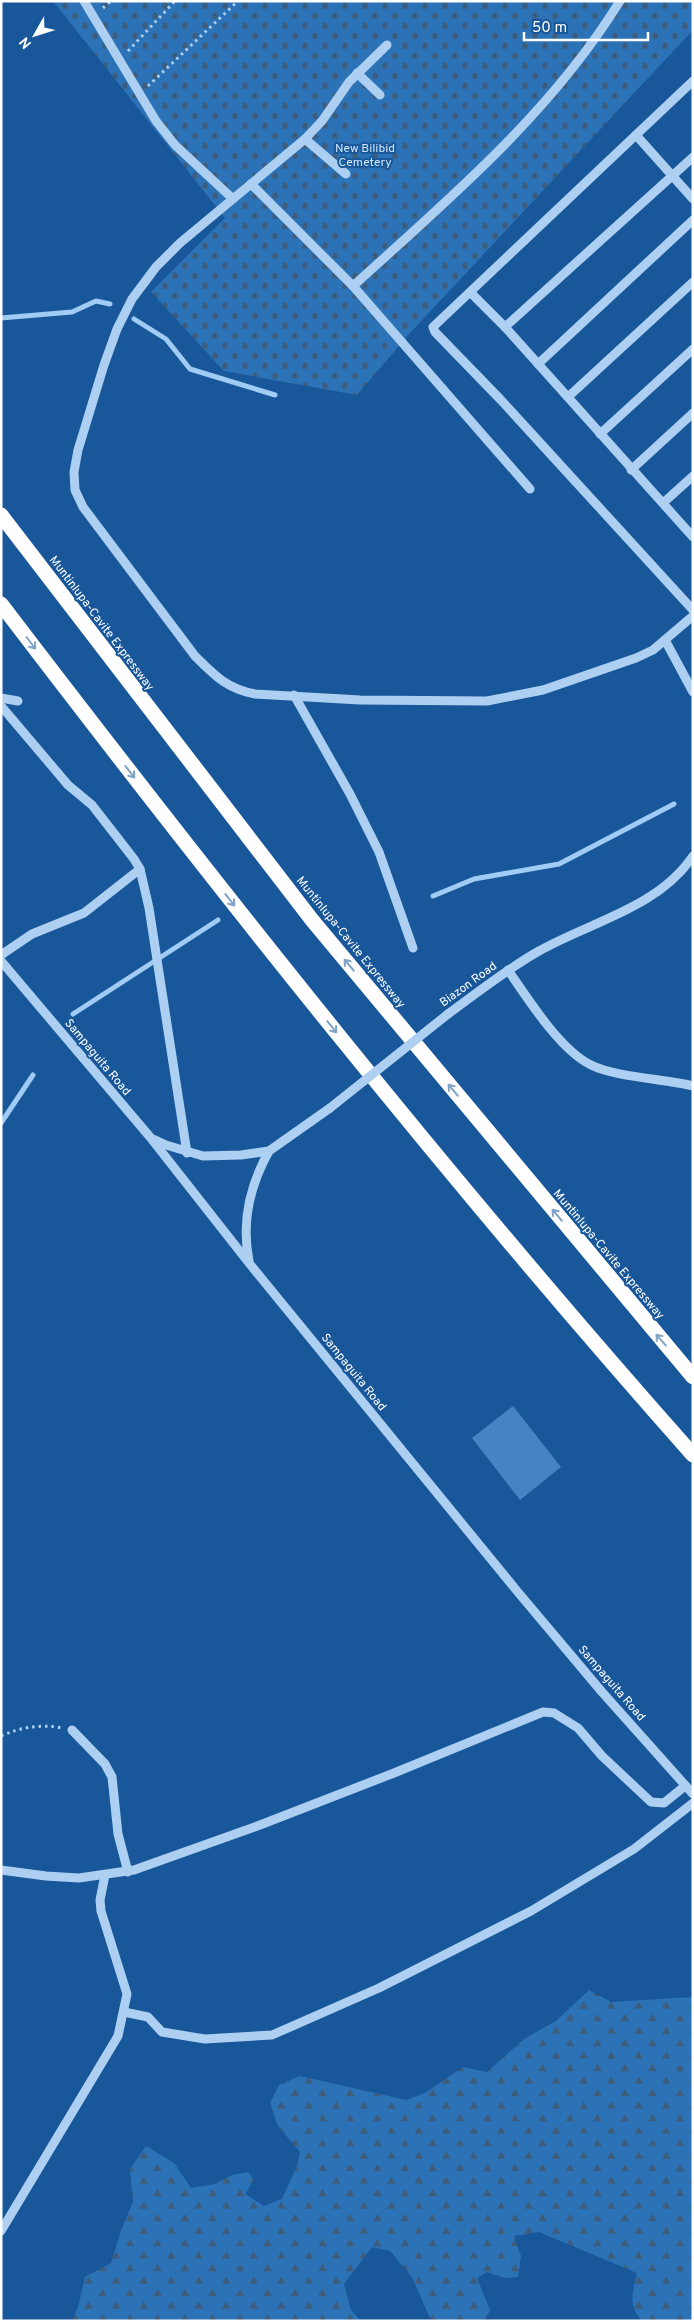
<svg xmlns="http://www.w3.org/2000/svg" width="694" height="2322" font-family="Overpass,sans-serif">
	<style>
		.forest { fill: url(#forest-firs) }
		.cemetery { fill: url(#cemetery-stones) }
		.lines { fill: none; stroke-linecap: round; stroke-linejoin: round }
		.stream { stroke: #a0cbf4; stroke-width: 5 }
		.building { fill: #4583c2 }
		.path { stroke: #adcff1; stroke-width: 3; stroke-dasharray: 2.5 4; stroke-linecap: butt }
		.minor { stroke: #adcff1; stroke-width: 9 }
		.highway { stroke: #fff; stroke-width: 15 }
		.minor-bridge { stroke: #adcff1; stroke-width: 9 }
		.oneway { stroke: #80a3c7 }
		.labels { text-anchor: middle; stroke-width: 4; stroke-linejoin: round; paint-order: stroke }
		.park-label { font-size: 12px; fill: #d5e8fc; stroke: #18579a }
		.street-label { font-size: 12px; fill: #fff; stroke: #18579a }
	</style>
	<defs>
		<pattern id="forest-firs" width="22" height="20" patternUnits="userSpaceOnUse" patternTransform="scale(1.25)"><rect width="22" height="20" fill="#2c72b7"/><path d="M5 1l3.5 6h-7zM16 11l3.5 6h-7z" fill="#3e5d7c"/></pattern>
		<pattern id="cemetery-stones" width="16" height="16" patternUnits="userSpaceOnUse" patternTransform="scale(1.25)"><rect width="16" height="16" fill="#2c72b7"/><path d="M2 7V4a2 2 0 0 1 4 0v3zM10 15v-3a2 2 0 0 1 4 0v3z" fill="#3e5d7c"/></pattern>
	</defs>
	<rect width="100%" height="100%" fill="#18579a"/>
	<!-- forest -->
	<path class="forest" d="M589,1990L611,2002L693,1997V2321H643C627,2307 633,2290 637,2273L539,2232L514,2236L521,2256L518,2277L505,2278L487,2272L477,2278L490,2310L485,2321H435L430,2318L412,2277L390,2251L372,2247L344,2284L351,2310L361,2321H72L78,2307L85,2277L111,2263L121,2231L133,2202L130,2169L146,2146L174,2163L191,2188L215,2184L232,2175L248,2172L254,2180L245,2194L264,2206L282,2199L297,2166L300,2152L278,2126L270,2103L279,2085L300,2076L406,2100L425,2093L463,2067L487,2072L524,2039L556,2021Z"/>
	<!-- cemetery -->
	<polygon class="cemetery" points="53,1 693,1 693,30 410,333 357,395 224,371 151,292 225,218"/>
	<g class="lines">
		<!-- stream -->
		<g class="stream">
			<polyline points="1,318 72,312 96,301 110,304"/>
			<polyline points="134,319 166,339 190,369 275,395"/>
			<polyline points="433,896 474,879 559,864 674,804"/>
			<polyline points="73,1014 218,920"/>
			<polyline points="1,1123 33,1075"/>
		</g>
	</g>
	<!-- building -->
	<polygon class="building" points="513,1406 561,1467 520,1500 472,1438"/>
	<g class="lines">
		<!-- path -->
		<g class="path">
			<polyline points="103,8 111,1"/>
			<polyline points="128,51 175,1"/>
			<polyline points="148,86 238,1"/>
			<path d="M1,1736C22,1727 39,1724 62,1728"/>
		</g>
		<!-- minor -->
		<g class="minor">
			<polyline points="84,1 156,121 175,145 233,199"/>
			<path d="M387,45L349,82L322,121L305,139L180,243L156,267L132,299L117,329L104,365L78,450L74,472L75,490L83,507L195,656C214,675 227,689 255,694L360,700L487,701L543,690L636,658L653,650L693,616"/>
			<polyline points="357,73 380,95"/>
			<polyline points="693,81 433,327 435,332 500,399 693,610"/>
			<polyline points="636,135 693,199"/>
			<polyline points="305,139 346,174"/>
			<polyline points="251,184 353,286 530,489"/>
			<path d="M353,286C449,199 551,113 620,1"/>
			<polyline points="471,293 505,327 693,537"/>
			<polyline points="505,327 693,157"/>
			<polyline points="538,364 693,220"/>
			<polyline points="568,397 693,282"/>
			<polyline points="600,434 693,349"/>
			<polyline points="631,470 693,413"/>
			<polyline points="663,503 693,476"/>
			<polyline points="665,640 693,692"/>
			<polyline points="294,695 350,794 379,852 413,948"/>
			<polyline points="1,698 18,701"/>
			<polyline points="1,706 68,785 92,805 134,859 140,869 149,908 187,1153"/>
			<polyline points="1,955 32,934 84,913 140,869"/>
			<polyline points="1,961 150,1137 249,1263 517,1591 602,1692 693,1794"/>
			<path d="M508,970C528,999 560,1050 591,1065C615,1077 664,1079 693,1086"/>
			<path d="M448,1014C478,992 507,969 539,951C590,922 658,908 693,856"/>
			<polyline points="153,1139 166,1145 203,1156 241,1155 269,1151 330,1108"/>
			<path d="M249,1261C241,1221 250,1185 269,1151"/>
			<polyline points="72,1730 105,1764 112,1777 118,1834 128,1872"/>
			<polyline points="1,1870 46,1876 79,1878 134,1870 260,1825 394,1773 543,1712 554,1713 578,1728 602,1756 651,1802 664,1803 685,1786"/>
			<polyline points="124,2012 148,2017 162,2032 205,2039 272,2035 379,1988 531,1911 634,1849 693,1803"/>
			<polyline points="1,2231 118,2036 127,1994 101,1911 100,1900 105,1875"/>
		</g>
		<!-- highway -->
		<g class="highway">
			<polyline points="1,515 312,920 693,1377"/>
			<path d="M1,604C223,895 450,1181 693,1455"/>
		</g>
		<!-- minor-bridge -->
		<polyline class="minor-bridge" points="330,1108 448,1014"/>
	</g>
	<!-- one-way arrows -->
	<defs><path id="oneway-shaft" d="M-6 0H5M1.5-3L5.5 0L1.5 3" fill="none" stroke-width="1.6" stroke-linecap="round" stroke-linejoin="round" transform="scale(1.25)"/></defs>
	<g class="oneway">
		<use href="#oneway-shaft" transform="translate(31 643) rotate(53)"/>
		<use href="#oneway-shaft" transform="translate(130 772) rotate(52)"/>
		<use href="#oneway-shaft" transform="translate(230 900) rotate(52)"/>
		<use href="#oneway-shaft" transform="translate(349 965) rotate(-130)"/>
		<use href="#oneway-shaft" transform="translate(332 1027) rotate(51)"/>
		<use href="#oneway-shaft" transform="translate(453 1090) rotate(-130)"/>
		<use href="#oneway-shaft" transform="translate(557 1215) rotate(-130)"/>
		<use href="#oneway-shaft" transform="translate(661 1340) rotate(-131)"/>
	</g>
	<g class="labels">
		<!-- park labels -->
		<g class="park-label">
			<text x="365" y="152">New Bilibid<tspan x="365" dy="14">Cemetery</tspan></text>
		</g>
		<!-- street labels -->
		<g class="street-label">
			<text transform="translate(102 623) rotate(53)" y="4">Muntinlupa-Cavite Expressway</text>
			<text transform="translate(351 942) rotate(51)" y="4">Muntinlupa-Cavite Expressway</text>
			<text transform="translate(468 984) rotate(-36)" y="4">Biazon Road</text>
			<text transform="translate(98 1057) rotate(50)" y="4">Sampaguita Road</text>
			<text transform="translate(609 1254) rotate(50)" y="4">Muntinlupa-Cavite Expressway</text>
			<text transform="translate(354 1372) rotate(51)" y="4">Sampaguita Road</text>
			<text transform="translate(612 1683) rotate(49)" y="4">Sampaguita Road</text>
		</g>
	</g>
	<!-- border -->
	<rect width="694" height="2322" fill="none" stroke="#ffffff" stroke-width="5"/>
	<!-- north arrow -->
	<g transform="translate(35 35) rotate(231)" stroke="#18579a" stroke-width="4" paint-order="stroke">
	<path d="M0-4L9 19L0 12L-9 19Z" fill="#ffffff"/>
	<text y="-8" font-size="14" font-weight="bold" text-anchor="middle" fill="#ffffff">N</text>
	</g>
	<!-- scale -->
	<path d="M524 32v8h124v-8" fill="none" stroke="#ffffff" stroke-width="2.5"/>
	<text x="532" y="32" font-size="15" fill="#ffffff" stroke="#18579a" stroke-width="4" paint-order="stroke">50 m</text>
</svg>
